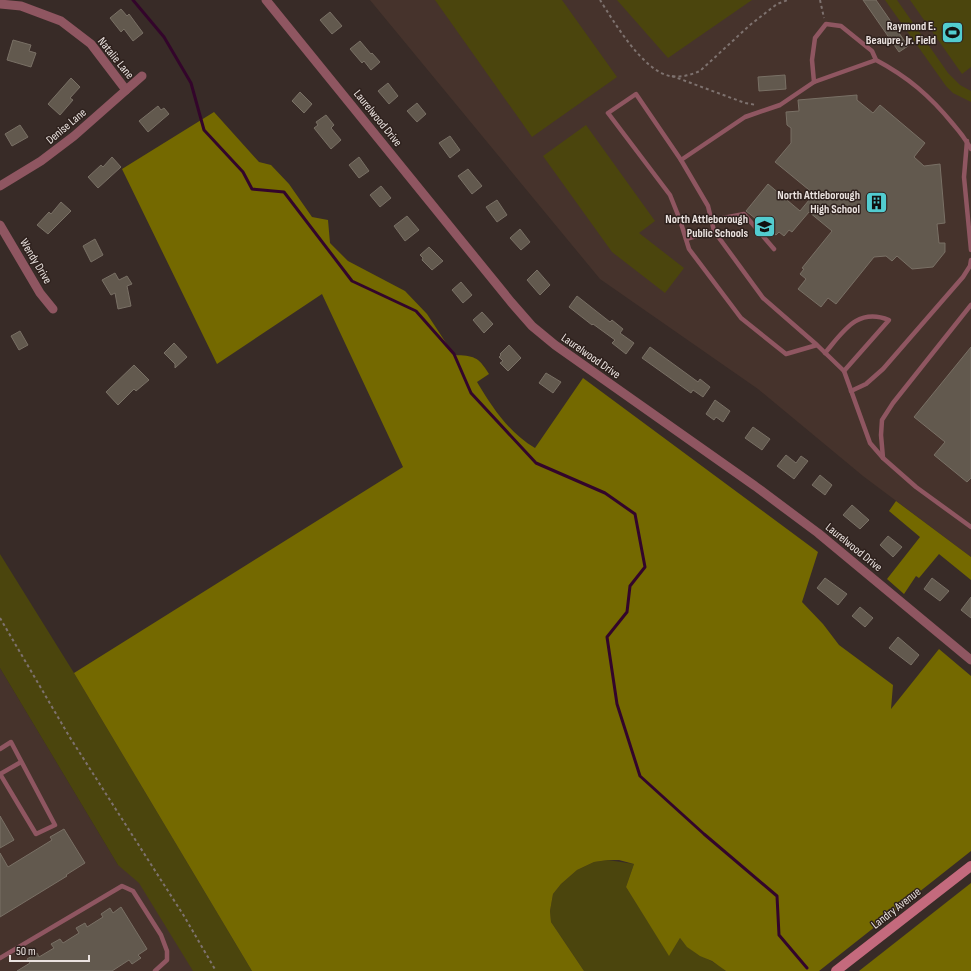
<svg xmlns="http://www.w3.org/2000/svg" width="971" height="971" font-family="'Sofia Sans Condensed',sans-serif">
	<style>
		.built { fill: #46332c }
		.green { fill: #4b450d }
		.forest { fill: #746900 }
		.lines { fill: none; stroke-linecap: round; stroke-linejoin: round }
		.stream { stroke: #33052b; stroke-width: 3 }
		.building { fill: #62594e; stroke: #797065 }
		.path { stroke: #7e726f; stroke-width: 2; stroke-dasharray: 3 3; stroke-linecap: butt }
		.lane { stroke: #8f5661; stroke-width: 4.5 }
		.street { stroke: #8f5661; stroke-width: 9 }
		.secondary { stroke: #c46a7d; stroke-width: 10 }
		.labels { text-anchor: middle; stroke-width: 3; stroke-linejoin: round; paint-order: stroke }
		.poi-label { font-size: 12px; font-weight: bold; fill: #eae2df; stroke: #2e211d; text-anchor: end }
		.street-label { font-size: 12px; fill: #eae2df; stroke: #2e211d }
	</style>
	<rect width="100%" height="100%" fill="#382b27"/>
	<!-- built -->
	<g class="built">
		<polygon points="370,0 971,0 971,557 863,476 758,389 600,279"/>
		<polygon points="0,668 118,865 132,858 201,971 0,971"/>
	</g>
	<!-- green -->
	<g class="green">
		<polygon points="435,0 562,0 617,77 532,137"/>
		<polygon points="617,0 752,0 668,58"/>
		<polygon points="885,0 897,0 948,73 960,85 971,91 971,102 953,93 946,86"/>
		<polygon points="910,0 971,0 971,67 962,74"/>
		<polygon points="586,125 655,221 639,233 684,268 665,293 612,252 543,156"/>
		<polygon points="0,554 74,673 252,971 193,971 139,883 118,865 0,668"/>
		<path d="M608,860L634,864L626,887L669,955L680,938C693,956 710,957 726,971H584L551,922L550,911L553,894L561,884L577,870L594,862Z"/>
	</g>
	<!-- forest -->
	<g class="forest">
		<path d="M214,112L259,162L271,165L289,184L312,217L328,220L330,243L348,261L405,291L427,314L454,355C474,356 478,356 489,374L477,382C492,407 509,433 535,448L583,378L818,552L802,602L823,624L839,645L893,685L891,709L939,649L971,676V851L819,971H726L712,961L700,956L687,947L680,938L669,956L626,887L634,864L619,860H608L594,862L577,870L561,884L553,894L550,911L551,922L584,971H252L74,673L403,467L322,294L217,364L122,169Z"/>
		<polygon points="896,501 971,557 971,580 939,554 919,578 916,576 904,594 887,579 920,537 889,511"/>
		<polygon points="971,883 971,971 859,971"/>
	</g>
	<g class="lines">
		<!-- stream -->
		<polyline class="stream" points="133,0 164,37 191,83 204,130 243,172 252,189 284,192 352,281 416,311 454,354 471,393 536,463 605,493 635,514 645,567 630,586 627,612 607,637 617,704 640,776 704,834 777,896 779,935 807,968"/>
	</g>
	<!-- building -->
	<g class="building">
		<polygon points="863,0 876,0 908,46 899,52"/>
		<polygon points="121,9 127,16 129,14 143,33 133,41 124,29 121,32 110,18"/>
		<polygon points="330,12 342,26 332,34 320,20"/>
		<polygon points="13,40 31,45 29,51 36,53 31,67 7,60"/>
		<polygon points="360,41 371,54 372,53 380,62 371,70 364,61 362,63 350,49"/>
		<polygon points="785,75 786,89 759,91 758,77"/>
		<polygon points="71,78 80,87 70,98 73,100 60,115 48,104"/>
		<polygon points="388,83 398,96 389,104 378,91"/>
		<polygon points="300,92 312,104 304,113 292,101"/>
		<polygon points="857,95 857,100 873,113 880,105 925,143 914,157 924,166 940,164 945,223 937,224 939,243 945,243 945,252 933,267 912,269 897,256 892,261 886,256 874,257 836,304 828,298 821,307 798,289 806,279 800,274 804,269 802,268 832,231 809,212 792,232 789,230 784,236 779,232 776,235 746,211 768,184 800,211 814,194 775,162 791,143 791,128 787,125 786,112 799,111 798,100"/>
		<polygon points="417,103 426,114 417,122 407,111"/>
		<polygon points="158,106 161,110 164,108 169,114 148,132 139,121"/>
		<polygon points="326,115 334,125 331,128 341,140 331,149 314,128 318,125 316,122"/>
		<polygon points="20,125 28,137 12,146 5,134"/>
		<polygon points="450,136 460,150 450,158 439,143"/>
		<polygon points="112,157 121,167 98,188 88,177 101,165 103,167"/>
		<polygon points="359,157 369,171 359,178 349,165"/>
		<polygon points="468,169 482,186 472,194 458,176"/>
		<polygon points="381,186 391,198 380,207 370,195"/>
		<polygon points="497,200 507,215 497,222 486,207"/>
		<polygon points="61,202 71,211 48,234 37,225 49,212 51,214"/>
		<polygon points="407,216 419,230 405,241 394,226"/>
		<polygon points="520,229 530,242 521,250 510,238"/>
		<polygon points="95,239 103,255 91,262 83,246"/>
		<polygon points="429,247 443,261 432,270 422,260 423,258 420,255"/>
		<polygon points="537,270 550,285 540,295 527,280"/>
		<polygon points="115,273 119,280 127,276 132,284 127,286 131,306 118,309 115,293 111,295 102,280"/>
		<polygon points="461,282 472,295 463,303 452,290"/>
		<polygon points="577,296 610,322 612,320 623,329 620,333 634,343 626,354 612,343 615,340 593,324 592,325 569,307"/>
		<polygon points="482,312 493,324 484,333 473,320"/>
		<polygon points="20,331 28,345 19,350 11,336"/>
		<polygon points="174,343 187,357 175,368 175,364 164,353"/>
		<polygon points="509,345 521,358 508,371 500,363 503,361 499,357 501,355 500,354"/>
		<polygon points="650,347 698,382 700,379 710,387 703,397 693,390 691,393 642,358"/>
		<polygon points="971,347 971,478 967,482 934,455 945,442 914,417"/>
		<polygon points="134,365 149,380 136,391 134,389 118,405 106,392"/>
		<polygon points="546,373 561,382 553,393 539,383"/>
		<polygon points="715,400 730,411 723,422 716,417 714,420 706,414"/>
		<polygon points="753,427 770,439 762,450 745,438"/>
		<polygon points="786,455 796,463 801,456 808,461 794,479 777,466"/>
		<polygon points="820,475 832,485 825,495 812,485"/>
		<polygon points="852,505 869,520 860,529 843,515"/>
		<polygon points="888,536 902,547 893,557 880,545"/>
		<polygon points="825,578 847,594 838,605 817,588"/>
		<polygon points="932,578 949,591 940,601 924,589"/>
		<polygon points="971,597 971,618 961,610"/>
		<polygon points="860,607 873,618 865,627 852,616"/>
		<polygon points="898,637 919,655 911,665 889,648"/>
		<polygon points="0,816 14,840 0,848"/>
		<polygon points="64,829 85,863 66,875 67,876 0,917 0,853 8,867 52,840 50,837"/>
		<polygon points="121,907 147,949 138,955 141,958 132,964 129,960 112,971 17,971 30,963 27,959 37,953 39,957 54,948 51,944 60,939 63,943 79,933 76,928 85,923 87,927 103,917 101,914 110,908 113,913"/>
	</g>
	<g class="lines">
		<!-- path -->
		<g class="path">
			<path d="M600,0C614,22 643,71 670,76C680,78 691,75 700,71L750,25L777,4L788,0"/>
			<polyline points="820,0 824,18"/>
			<polyline points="672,76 745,103 756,105"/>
			<polyline points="0,618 69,736 184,916 216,971"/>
		</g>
		<!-- lane -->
		<g class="lane">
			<path d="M876,60L814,82L812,60L815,38L826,24L841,26L872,51L876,60C908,77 930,96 953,124C960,132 966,140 971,149"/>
			<polyline points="967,141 964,177 971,250"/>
			<polyline points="681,160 745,117 780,105 814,82"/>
			<polyline points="713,220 744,214 774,249"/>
			<polyline points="686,239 714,231"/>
			<polyline points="817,345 786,354 741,318 689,249 680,220 670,195 608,113 636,94 681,160 708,206 714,231 763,298 817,345 844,371 870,443 883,458 916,487 971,527"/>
			<path d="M825,353C843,332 857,307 889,320L844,371"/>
			<polyline points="851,391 866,384 883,369 963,277 970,266 971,260"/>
			<polyline points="883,458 881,435 882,420 893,403 971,305"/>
			<polyline points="0,749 11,742 55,825 36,834 0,774"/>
			<polyline points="0,774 21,762"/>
			<polyline points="0,958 122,886 133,891 161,935 167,951 167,960 155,971"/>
		</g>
		<!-- street -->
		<g class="street">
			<polyline points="266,0 511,302 532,326 555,345 755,486 818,533 971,660"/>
			<polyline points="0,4 21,6 61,21 91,44 126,90"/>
			<polyline points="0,186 41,161 74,136 142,76"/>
			<polyline points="0,225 40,293 53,309"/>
		</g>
		<!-- secondary -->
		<polyline class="secondary" points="836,971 971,866"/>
	</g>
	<!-- icons -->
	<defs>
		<symbol id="stadium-square" viewBox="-11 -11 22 22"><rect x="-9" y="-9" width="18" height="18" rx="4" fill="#52ccd0" stroke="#2e211d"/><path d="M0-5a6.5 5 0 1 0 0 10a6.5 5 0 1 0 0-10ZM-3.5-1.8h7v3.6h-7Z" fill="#111"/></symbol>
		<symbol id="building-square" viewBox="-11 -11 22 22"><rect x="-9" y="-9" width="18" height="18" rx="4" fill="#52ccd0" stroke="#2e211d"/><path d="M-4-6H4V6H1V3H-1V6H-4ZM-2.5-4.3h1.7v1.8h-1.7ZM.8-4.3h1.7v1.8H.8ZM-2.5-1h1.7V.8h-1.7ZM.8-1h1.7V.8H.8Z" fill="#111"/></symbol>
		<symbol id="school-square" viewBox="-11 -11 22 22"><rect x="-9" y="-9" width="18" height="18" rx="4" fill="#52ccd0" stroke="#2e211d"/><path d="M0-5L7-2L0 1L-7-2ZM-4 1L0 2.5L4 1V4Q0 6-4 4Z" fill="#111"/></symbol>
	</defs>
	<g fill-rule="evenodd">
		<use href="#stadium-square" x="940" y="20" width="25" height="25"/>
		<use href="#building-square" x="864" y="190" width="25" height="25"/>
		<use href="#school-square" x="752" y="214" width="25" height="25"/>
	</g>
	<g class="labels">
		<!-- poi labels -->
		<g class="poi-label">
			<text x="936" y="30">Raymond E.<tspan x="936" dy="14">Beaupre, Jr. Field</tspan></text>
			<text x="860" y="199">North Attleborough<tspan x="860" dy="14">High School</tspan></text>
			<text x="748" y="223">North Attleborough<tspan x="748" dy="14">Public Schools</tspan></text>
		</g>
		<!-- street labels -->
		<g class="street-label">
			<text transform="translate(116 58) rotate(51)" y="4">Natalie Lane</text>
			<text transform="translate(378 118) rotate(51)" y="4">Laurelwood Drive</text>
			<text transform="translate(66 126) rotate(-40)" y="4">Denise Lane</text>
			<text transform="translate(36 261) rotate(59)" y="4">Wendy Drive</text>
			<text transform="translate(591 356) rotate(35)" y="4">Laurelwood Drive</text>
			<text transform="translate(854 547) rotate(39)" y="4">Laurelwood Drive</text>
			<text transform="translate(896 908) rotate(-38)" y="4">Landry Avenue</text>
		</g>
	</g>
	<!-- scale -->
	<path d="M10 955v6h79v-6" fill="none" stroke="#eae2df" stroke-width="2"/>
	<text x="16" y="955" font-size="12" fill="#eae2df" stroke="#2e211d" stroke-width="3" paint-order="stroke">50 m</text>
</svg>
